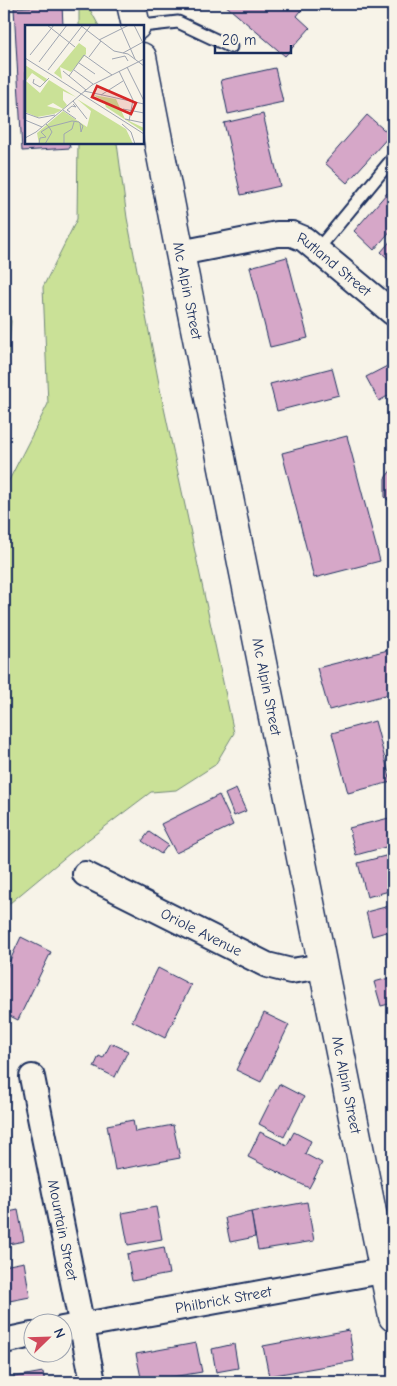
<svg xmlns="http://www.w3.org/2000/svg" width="397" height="1386" font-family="'Comic Neue',sans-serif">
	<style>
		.green { fill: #cae197; stroke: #72887a }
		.building { fill: #d6a7c8; stroke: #1b2f5e }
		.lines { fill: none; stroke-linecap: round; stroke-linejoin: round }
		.lane-casing { stroke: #1b2f5e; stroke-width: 15 }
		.street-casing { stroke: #1b2f5e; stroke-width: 28 }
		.secondary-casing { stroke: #1b2f5e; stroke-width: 31 }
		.lane { stroke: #f7f3e8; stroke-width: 11 }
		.street { stroke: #f7f3e8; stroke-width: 24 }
		.secondary { stroke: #f7f3e8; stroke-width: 28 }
		.labels { text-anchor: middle; stroke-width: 5; stroke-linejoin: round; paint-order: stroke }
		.street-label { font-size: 15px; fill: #1b2f5e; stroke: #f7f3e8 }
		.inset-road { fill: none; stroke: #9fa5b1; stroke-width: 1 }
		.view { fill: #d62828; fill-opacity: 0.15; stroke: #d62828; stroke-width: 2.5 }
		.inset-edge { fill: none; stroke: #1b2f5e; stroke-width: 2.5 }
	</style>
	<rect width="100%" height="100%" fill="#f7f3e8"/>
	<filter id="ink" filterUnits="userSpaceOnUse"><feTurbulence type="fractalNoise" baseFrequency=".02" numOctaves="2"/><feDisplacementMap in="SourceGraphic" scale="10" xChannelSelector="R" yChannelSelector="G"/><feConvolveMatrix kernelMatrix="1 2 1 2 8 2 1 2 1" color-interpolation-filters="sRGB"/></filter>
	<g filter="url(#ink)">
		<!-- green -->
		<g class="green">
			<polygon points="79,4 87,4 99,26 79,26"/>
			<polygon points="78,143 117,143 127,218 161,394 234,733 215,765 176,790 151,792 69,854 4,908 4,490 48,404 43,287 77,219"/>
			<polygon points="4,301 11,321 6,391 4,396"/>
		</g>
		<!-- building -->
		<g class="building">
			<polygon points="224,4 300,4 304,7 297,16 310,28 285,56"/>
			<polygon points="62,5 63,26 26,26 26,142 69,142 70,148 22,151 14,8"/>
			<polygon points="275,68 283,102 228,114 221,80"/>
			<polygon points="263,114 280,186 241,195 224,123"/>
			<polygon points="367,115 390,135 347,183 325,163"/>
			<polygon points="387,193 393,199 393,228 374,250 354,231"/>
			<polygon points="393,238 393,263 381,252"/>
			<polygon points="287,257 308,338 270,347 250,267"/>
			<polygon points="393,363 393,393 379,401 366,377"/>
			<polygon points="332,368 339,395 277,411 270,384"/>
			<polygon points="347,436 380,561 314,578 282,453"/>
			<polygon points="393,468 393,505 385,497 385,478"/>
			<polygon points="388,650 393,670 393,693 329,710 317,668"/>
			<polygon points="375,721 391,782 348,793 332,733"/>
			<polygon points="236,789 246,811 234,816 225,794"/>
			<polygon points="219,795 233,825 176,853 161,824"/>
			<polygon points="393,817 393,845 356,855 349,828"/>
			<polygon points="149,832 168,845 161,854 142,841"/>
			<polygon points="393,854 393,890 367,897 358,863"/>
			<polygon points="393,905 393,930 372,936 366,912"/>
			<polygon points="21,937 51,952 18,1020 4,1013 4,973"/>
			<polygon points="158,968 191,985 165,1038 132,1021"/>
			<polygon points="393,977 393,1003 381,1006 374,982"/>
			<polygon points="264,1013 289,1025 261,1082 236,1070"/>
			<polygon points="111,1043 128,1051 115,1077 94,1067 99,1056 103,1058"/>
			<polygon points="279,1084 304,1097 284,1137 259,1124"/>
			<polygon points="133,1120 135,1132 173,1125 180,1158 115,1170 107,1125"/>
			<polygon points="260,1132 287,1145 294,1132 311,1141 305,1154 322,1163 309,1188 248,1157"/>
			<polygon points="307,1202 314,1241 258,1250 251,1212"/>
			<polygon points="156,1207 162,1239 128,1245 122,1213"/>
			<polygon points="18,1210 24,1241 4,1245 4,1213"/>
			<polygon points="251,1212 255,1237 230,1242 225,1218"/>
			<polygon points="164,1247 169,1274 132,1281 127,1254"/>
			<polygon points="24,1262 30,1297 4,1302 4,1266"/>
			<polygon points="349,1330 354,1361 269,1376 263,1346"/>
			<polygon points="196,1343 202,1372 142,1382 136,1354"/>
			<polygon points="234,1344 238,1368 216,1372 212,1349"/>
			<polygon points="43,1372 45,1382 4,1382 4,1379"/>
		</g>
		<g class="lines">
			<defs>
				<g id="lane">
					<polyline points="142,26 178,22 231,47"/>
					<polyline points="318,249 393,158"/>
				</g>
				<g id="street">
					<path id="s1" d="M180,253L277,234H292L304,239L393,313"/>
					<path id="s2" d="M85,874L267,965L291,971L323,966"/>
					<path id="s3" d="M32,1077L93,1382"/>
					<path id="s4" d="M62,1329L393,1269"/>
					<polyline points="4,1341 32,1335"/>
				</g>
				<g id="secondary">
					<polyline points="131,4 136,26"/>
					<path id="s5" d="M142,57L180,253L393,1317"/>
				</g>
			</defs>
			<!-- lane casing -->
			<use href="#lane" class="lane-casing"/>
			<!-- street casing -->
			<use href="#street" class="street-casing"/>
			<!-- secondary casing -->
			<use href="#secondary" class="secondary-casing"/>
			<!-- lane -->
			<use href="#lane" class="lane"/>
			<!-- street -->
			<use href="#street" class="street"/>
			<!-- secondary -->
			<use href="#secondary" class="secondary"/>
		</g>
	</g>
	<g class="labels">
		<!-- street labels -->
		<g class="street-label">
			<text dy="5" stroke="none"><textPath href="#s1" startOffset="166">Rutland Street</textPath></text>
			<text dy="5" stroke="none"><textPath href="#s5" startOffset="238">Mc Alpin Street</textPath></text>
			<text dy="5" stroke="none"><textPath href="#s5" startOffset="642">Mc Alpin Street</textPath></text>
			<text dy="5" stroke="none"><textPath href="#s2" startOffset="130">Oriole Avenue</textPath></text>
			<text dy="5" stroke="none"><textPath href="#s5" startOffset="1048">Mc Alpin Street</textPath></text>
			<text dy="5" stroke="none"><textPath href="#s3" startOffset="156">Mountain Street</textPath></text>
			<text dy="5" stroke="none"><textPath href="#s4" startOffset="164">Philbrick Street</textPath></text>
		</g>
	</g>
	<!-- overview -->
	<g transform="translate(25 25)">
		<rect width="119" height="119" fill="#f7f3e8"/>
		<path d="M54,18L61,23V29L46,47L35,42L37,54L29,48ZM0,40L22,54L20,57L7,48L1,56L15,68L24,55L51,72L38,66V75L42,80L38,84L28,78L22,81L37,85L29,89L12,92L0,87ZM68,70L91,74L100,94L119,103V107L81,82L79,76ZM52,74L101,104L108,119H14L12,108L38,86L62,102L66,86Z" fill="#cae197"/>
		<path class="inset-road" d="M22,0L50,22M55,0L89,26L103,29L119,41M95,0L110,34M109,0L119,20M74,15L104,0M54,16L66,0M98,28L118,17M5,30L29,0M64,32L76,16M0,33L119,109M87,34L100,31L103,36M14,37L42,0M54,38L70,49M102,42L119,76M23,45L57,1M49,45L68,59M38,46L61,65M94,46L108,75L104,96M44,51L59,30L87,50M9,54L8,58L15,62L24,53M59,66L119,79M76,70L98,56M48,76L62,94M98,84L119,88M38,85L51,94M45,87L42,85L47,81L51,82L48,79M0,88L14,93L30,90M100,94L119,98M0,95L17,102M21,99L24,102L47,96L54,97L58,101L56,107L55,98M97,99L106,107L110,119M0,113L11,107L67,60L119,34M14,119L15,113L21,112L16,107L24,102L27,107L20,119M39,119V109L47,104L49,97"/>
		<path class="view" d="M72,61L111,78L106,89L67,72Z"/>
		<rect width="119" height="119" class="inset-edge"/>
	</g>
	<!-- margin -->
	<rect width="397" height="1386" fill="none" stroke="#f7f3e8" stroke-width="20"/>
	<rect x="10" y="10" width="377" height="1366" fill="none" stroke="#1b2f5e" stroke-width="2" filter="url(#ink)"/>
	<!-- north arrow -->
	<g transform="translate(48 1338) rotate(67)"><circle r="24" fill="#f7f3e8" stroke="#9fa5b1"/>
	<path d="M0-4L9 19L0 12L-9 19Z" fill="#d1495b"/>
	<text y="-8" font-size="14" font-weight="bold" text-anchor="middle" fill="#1b2f5e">N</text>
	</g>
	<!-- scale -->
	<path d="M215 45v8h76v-8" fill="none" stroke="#1b2f5e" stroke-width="2.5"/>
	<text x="222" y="45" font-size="15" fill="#1b2f5e" stroke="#f7f3e8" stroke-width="4" paint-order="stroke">20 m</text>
</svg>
